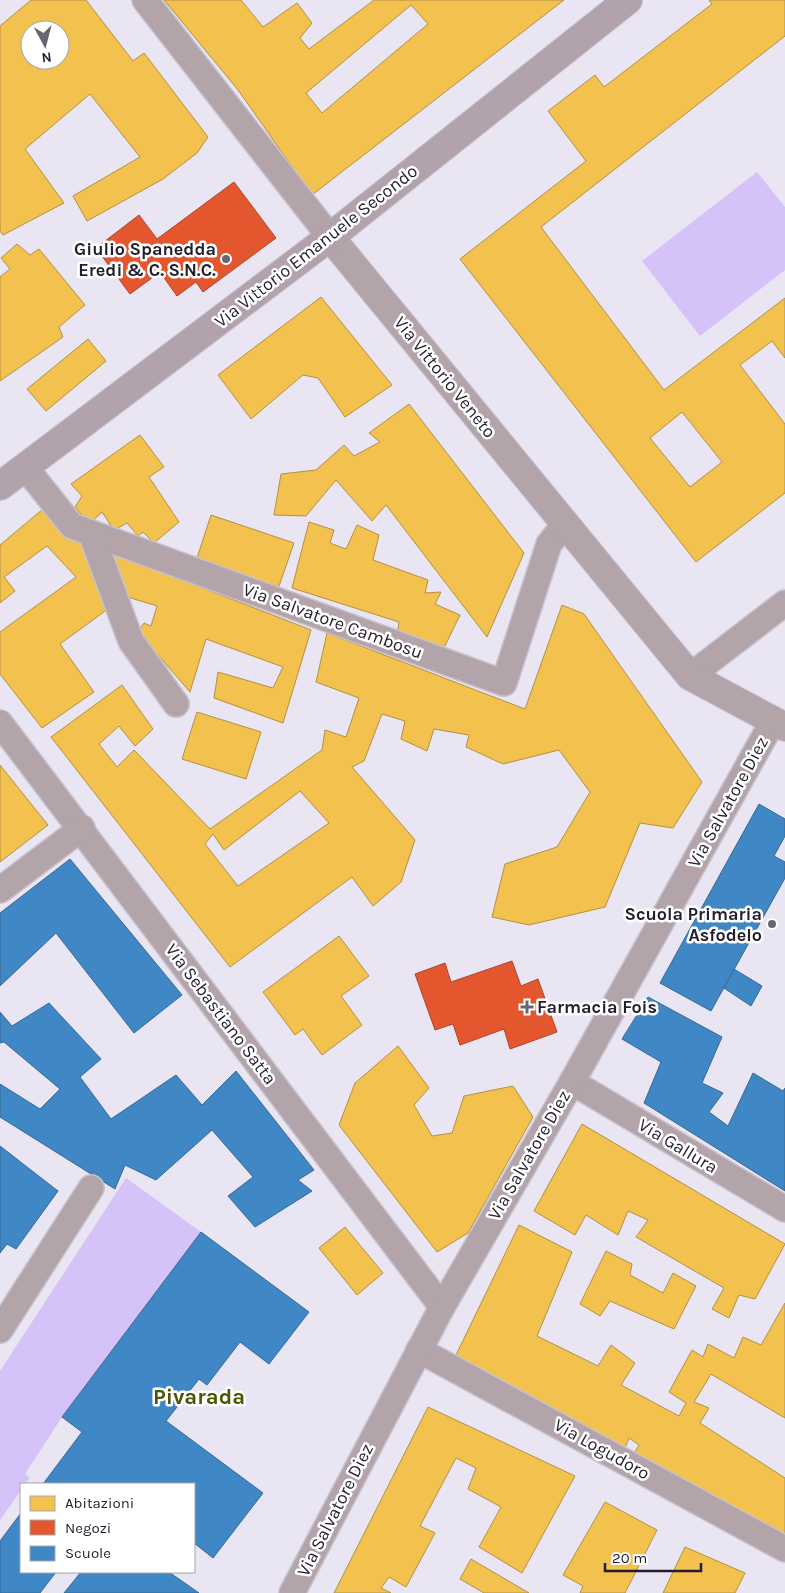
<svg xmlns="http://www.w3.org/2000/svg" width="785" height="1593" font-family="Karla,sans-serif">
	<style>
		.grass { fill: #d5c2f8 }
		.homes { fill: #f2c14e; stroke: #b49044; fill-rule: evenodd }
		.shops { fill: #e4572e; stroke: #aa462e }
		.schools { fill: #3f88c5; stroke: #376897 }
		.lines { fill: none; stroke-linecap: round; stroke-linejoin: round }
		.minor-casing { stroke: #c6c2ce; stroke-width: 28 }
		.tertiary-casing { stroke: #c6c2ce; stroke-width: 30 }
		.secondary-casing { stroke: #c6c2ce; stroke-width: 30 }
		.minor { stroke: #b3a4aa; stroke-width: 25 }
		.tertiary { stroke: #b3a4aa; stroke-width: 28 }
		.secondary { stroke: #b2a2ab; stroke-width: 28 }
		.poi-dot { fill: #686472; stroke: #fff; stroke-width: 2 }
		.labels { text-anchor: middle; stroke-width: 5; stroke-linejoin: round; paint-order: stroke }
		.street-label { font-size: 18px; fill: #231e2d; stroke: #fff }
		.poi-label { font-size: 18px; font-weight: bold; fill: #231e2d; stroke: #fff; text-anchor: end }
		.district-label { font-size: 22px; font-weight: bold; fill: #485705; stroke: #fff }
	</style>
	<rect width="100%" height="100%" fill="#e9e5f2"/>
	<!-- grass -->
	<g class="grass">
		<polygon points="757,172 785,207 785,270 700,336 642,261"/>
		<polygon points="126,1178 201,1232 62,1417 25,1474 30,1478 25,1484 21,1484 21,1490 0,1520 0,1371"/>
	</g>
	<!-- homes -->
	<g class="homes">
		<path d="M31,0H86L133,61L144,53L208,137L197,153L163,179L87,221L73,196L140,157L90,94L25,149L64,203L3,235L0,231V26ZM30,30H60V60H30Z"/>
		<path d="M164,0H241L263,27L297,3L312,23L300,38L309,49L374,0H564L312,195L238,90ZM411,5L428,24L322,113L306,93Z"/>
		<path d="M709,0H785V36L541,227L664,390L785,298V358L772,341L740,365L785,424V493L696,562L460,259L586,161L548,111L595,75L604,87L712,4ZM682,412L722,462L690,487L650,438Z"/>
		<polygon points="17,244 30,255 39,249 85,305 59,327 63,337 0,381 0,277 10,269 1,258"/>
		<polygon points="321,297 392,385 345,417 318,378 303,375 251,419 218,375"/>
		<polygon points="88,339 106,361 46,411 27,389"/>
		<polygon points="409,404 524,553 487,637 386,505 372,521 336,480 306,516 274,515 281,474 316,470 344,445 354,456 380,442 369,433"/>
		<polygon points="140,435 164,467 149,477 179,522 154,543 143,532 138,536 127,523 114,530 102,512 89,524 75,507 82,496 71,484"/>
		<polygon points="43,509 70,529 92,557 112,606 60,644 94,692 42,728 0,674 0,632 76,577 47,546 4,577 15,591 0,603 0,545"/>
		<polygon points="211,515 294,543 278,589 196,561"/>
		<polygon points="309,522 334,530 330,543 346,549 357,525 379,535 373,560 428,580 425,593 441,592 435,604 460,615 441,654 397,635 399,622 292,588"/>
		<polygon points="113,553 311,630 283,723 214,698 218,672 273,688 283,667 206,639 190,692 138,632 144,623 151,626 157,606 121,595 108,558"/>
		<path d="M562,605L584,614L702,782L673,828L640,823L605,907L529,925L492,917L505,864L557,847L590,792L559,750L503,764L466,747L469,735L434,729L427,751L401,739L405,721L382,714L364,761L352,767L415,840L401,882L373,906L352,877L230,967L51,737L122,685L153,729L135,746L119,726L99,744L117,767L134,750L210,829L322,750L325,730L346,737L359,698L316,682L327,633L525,709ZM300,791L329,823L238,886L205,844L213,834L224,850Z"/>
		<polygon points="197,712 261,732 246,779 182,759"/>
		<polygon points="0,765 48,825 0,862"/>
		<polygon points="339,936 369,976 341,996 362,1025 322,1055 303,1029 295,1035 263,992"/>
		<polygon points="398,1046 429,1088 414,1105 432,1136 452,1133 464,1096 513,1086 533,1117 468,1233 437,1252 339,1125 355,1083"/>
		<polygon points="582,1124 785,1244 755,1299 739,1295 729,1318 712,1309 724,1288 636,1237 648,1220 628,1211 618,1235 586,1215 575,1235 534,1211"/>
		<polygon points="519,1225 572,1252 537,1336 598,1366 611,1345 635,1363 621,1385 679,1416 686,1403 669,1392 692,1350 703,1357 708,1344 734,1358 743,1337 761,1345 785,1303 785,1418 711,1374 694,1402 709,1408 700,1423 785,1478 785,1538 631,1459 639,1445 629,1438 625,1448 455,1357"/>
		<polygon points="345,1227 383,1273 357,1295 319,1248"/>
		<polygon points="606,1251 632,1264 630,1275 663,1293 673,1273 696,1286 674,1329 610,1301 600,1316 580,1304"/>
		<polygon points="428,1407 575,1476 522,1573 479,1547 501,1507 468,1489 476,1468 456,1458 420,1526 435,1533 406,1587 389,1577 381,1588 391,1593 334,1593"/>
		<polygon points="605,1502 657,1530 625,1593 580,1593 583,1586 563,1575"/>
		<polygon points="685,1547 745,1573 735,1593 663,1593"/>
		<polygon points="471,1559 529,1593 484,1593 460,1579"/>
	</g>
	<!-- shops -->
	<g class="shops">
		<polygon points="234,182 276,238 203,292 196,282 177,296 160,272 130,294 96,248 139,215 157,239"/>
		<polygon points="512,961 521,986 538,979 557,1032 510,1049 504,1029 460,1045 453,1024 435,1030 415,974 445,963 451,982"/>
	</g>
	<!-- schools -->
	<g class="schools">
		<polygon points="759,804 785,819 785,836 774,856 785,862 785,878 711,1011 660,983"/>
		<polygon points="70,859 182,995 134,1033 56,933 0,986 0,913"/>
		<polygon points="734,969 762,986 751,1006 724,988"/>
		<polygon points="648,997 722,1037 702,1083 723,1093 709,1112 728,1126 753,1073 783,1091 785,1088 785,1191 644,1103 661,1062 622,1039"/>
		<polygon points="49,1003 101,1059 80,1077 111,1119 176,1075 202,1105 236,1071 314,1170 298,1180 312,1191 255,1227 228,1196 253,1177 212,1130 156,1180 125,1165 115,1189 0,1117 0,1084 40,1109 60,1089 4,1042 0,1043 0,1012 12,1026"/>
		<polygon points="0,1146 58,1191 16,1249 7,1244 0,1253"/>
		<polygon points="201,1232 309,1312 269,1364 240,1342 207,1385 199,1379 166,1421 263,1493 213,1558 194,1543 194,1484 43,1484 82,1432 62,1417"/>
		<polygon points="21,1513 21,1572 56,1572 40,1593 0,1593 0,1541"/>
		<polygon points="81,1572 169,1572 199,1593 64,1593"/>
	</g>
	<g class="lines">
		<defs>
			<g id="minor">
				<polyline points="145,0 330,237"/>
				<polyline points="25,467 72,526 504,683 549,544 565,524"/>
				<polyline points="91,533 131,641 176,704"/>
				<polyline points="690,676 785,603"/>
				<polyline points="0,723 442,1307"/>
				<polyline points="0,890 82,828"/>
				<polyline points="572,1082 785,1209"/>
				<polyline points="0,1330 91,1188"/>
				<polyline points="419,1350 785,1549"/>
				<polyline points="292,1593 442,1307 572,1082 773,721"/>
			</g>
			<polyline id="tertiary" points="330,237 690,676 785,727"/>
			<polyline id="secondary" points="0,486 330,237 628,0"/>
		</defs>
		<!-- minor casing -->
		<use href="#minor" class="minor-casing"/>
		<!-- tertiary casing -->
		<use href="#tertiary" class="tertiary-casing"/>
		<!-- secondary casing -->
		<use href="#secondary" class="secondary-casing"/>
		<!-- minor -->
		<use href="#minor" class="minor"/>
		<!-- tertiary -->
		<use href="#tertiary" class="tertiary"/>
		<!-- secondary -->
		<use href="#secondary" class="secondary"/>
	</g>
	<!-- markers -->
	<g class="poi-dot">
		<circle cx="226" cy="259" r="5"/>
		<circle cx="772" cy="924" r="5"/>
		<path d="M524.5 999.5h5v5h5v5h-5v5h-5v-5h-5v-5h5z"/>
	</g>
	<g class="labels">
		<!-- street labels -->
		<g class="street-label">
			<text transform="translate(316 246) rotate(-38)" y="6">Via Vittorio Emanuele Secondo</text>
			<text transform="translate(445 377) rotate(51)" y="6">Via Vittorio Veneto</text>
			<text transform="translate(333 621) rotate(20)" y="6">Via Salvatore Cambosu</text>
			<text transform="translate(728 802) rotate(-61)" y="6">Via Salvatore Diez</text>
			<text transform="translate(221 1014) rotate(53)" y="6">Via Sebastiano Satta</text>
			<text transform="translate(678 1146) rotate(31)" y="6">Via Gallura</text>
			<text transform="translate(529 1155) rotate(-60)" y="6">Via Salvatore Diez</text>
			<text transform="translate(602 1449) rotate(29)" y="6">Via Logudoro</text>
			<text transform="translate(335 1510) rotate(-63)" y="6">Via Salvatore Diez</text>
		</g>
		<!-- poi labels -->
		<g class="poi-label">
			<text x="216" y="255">Giulio Spanedda<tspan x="216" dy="21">Eredi &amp; C. S.N.C.</tspan></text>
			<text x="762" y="920">Scuola Primaria<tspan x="762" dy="21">Asfodelo</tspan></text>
			<text x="537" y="1013" text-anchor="start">Farmacia Fois</text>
		</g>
		<!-- district labels -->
		<g class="district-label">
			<text x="199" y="1404">Pivarada</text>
		</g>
	</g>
	<!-- legend -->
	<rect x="20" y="1483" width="175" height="90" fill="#ffffff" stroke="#a7a5ab"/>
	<rect x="30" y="1496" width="25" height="15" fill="#f2c14e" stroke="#a7a5ab"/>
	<text x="65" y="1508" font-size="15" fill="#231e2d">Abitazioni</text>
	<rect x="30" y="1520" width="25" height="15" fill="#e4572e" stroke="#a7a5ab"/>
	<text x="65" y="1533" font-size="15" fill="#231e2d">Negozi</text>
	<rect x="30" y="1546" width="25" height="15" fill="#3f88c5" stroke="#a7a5ab"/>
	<text x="65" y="1558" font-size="15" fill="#231e2d">Scuole</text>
	<!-- north arrow -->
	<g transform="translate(45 45) rotate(173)"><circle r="24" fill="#ffffff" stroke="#a7a5ab"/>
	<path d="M0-4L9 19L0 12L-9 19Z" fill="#686472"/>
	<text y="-8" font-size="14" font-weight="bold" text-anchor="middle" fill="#231e2d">N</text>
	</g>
	<!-- scale -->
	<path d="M605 1563v8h96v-8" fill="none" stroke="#231e2d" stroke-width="2.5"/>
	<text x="612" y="1563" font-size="15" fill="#231e2d" stroke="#ffffff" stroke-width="4" paint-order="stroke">20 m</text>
</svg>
